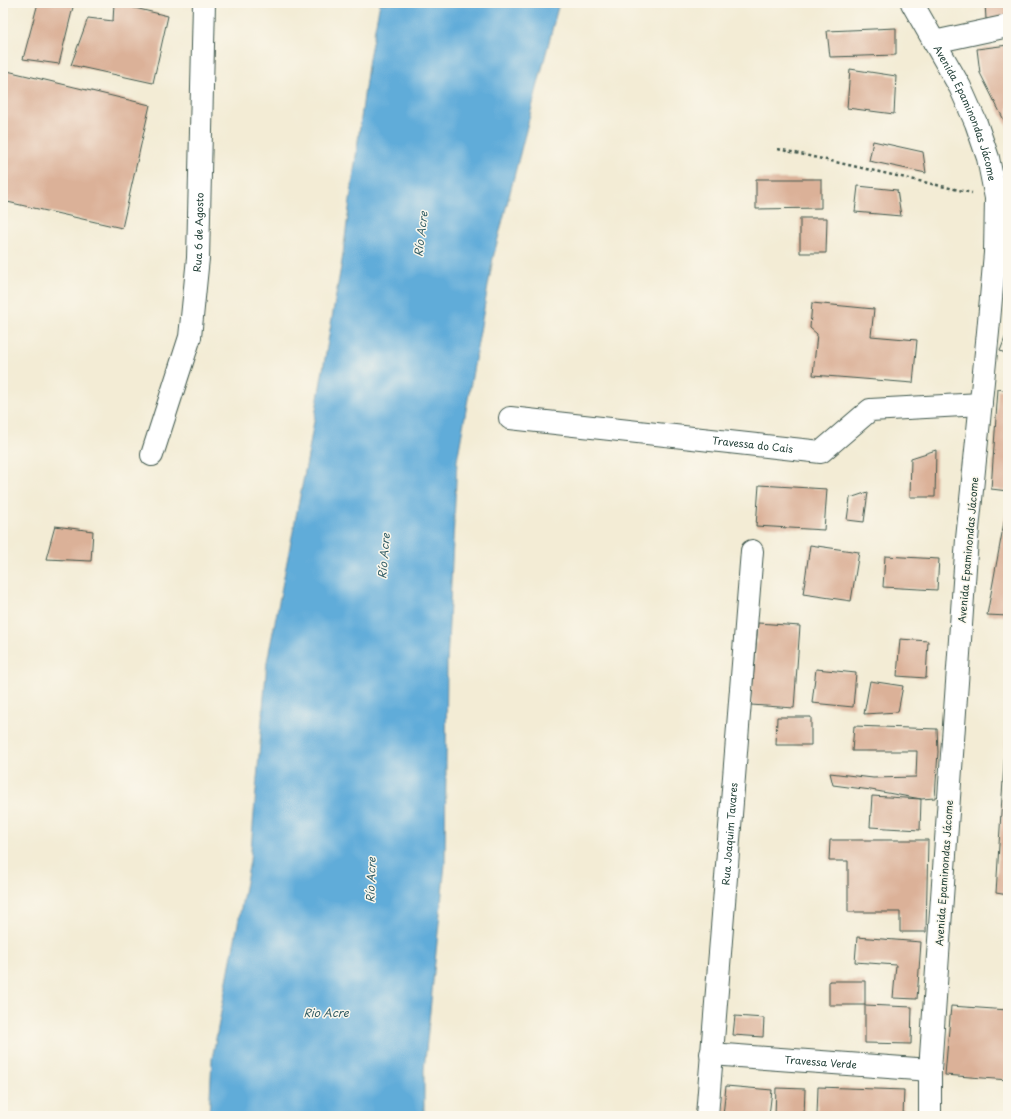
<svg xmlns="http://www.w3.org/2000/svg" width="1011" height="1119" font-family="'Playpen Sans',sans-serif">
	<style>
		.water { fill: #61acd9; stroke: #407486 }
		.building { fill: #dbb198 }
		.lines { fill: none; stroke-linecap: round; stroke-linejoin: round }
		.minor-casing { stroke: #3f574c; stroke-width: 24 }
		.path { stroke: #3f574c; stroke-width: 2.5; stroke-dasharray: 3 3; stroke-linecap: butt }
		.minor { stroke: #fff; stroke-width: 22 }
		.labels { text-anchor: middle; stroke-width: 3; stroke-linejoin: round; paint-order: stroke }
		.street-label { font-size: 10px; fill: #1f3d34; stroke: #fbf7ec }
		.water-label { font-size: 11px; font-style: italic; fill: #335e66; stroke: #fbf7ec }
	</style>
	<rect width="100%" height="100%" fill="#fbf7ec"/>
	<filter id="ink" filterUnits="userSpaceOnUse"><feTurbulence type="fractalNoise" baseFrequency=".025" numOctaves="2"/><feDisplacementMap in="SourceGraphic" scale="8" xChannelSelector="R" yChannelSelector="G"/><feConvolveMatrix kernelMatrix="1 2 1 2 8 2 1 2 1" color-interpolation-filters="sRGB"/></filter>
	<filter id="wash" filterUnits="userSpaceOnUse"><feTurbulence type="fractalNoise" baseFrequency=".012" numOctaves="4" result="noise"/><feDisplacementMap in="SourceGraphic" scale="16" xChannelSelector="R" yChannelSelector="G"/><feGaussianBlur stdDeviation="0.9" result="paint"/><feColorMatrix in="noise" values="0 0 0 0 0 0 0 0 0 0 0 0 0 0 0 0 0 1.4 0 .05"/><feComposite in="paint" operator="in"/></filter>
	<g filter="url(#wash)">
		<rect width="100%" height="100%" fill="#f3ecd5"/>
		<!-- water -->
		<polygon class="water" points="380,3 559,3 493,258 457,461 447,663 445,864 424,1070 424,1116 209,1116 212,1059 250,861 267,662 307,461 342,261 369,58"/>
		<g id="blocks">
			<!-- building -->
			<g class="building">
				<polygon points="38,3 74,3 59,64 23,59"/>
				<polygon points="114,3 168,16 153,83 71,65 88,18 113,21"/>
				<polygon points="985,3 1008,3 1008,16 986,19"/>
				<polygon points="896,28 896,55 830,57 827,31"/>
				<polygon points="1008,45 1008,128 980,73 977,49"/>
				<polygon points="850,69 896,76 894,114 847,108"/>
				<polygon points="3,70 150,105 122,228 3,201"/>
				<polygon points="873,141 923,152 926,173 869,161"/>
				<polygon points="756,179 821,179 821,208 756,209"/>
				<polygon points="858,186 897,190 901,216 855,212"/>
				<polygon points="800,218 827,218 826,253 800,253"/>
				<polygon points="812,303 874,309 871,336 917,340 913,383 813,375 817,334 810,328"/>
				<polygon points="1008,330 1008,354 1000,351"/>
				<polygon points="998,389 1008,391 1008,491 991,489"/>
				<polygon points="936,450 935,497 910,497 911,458"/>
				<polygon points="759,485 827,489 824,530 756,526"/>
				<polygon points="868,492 864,522 847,520 850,498"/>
				<polygon points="1007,506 1008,616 987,615"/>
				<polygon points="55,526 93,531 91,561 46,559"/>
				<polygon points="810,545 859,552 851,601 803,594"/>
				<polygon points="885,556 939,559 937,590 883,587"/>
				<polygon points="758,623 800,626 794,708 751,705"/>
				<polygon points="900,639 928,641 926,678 897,676"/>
				<polygon points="816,669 856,673 853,707 812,703"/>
				<polygon points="870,681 903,686 898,712 864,714"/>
				<polygon points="1007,716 1008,716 1008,895 996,893"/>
				<polygon points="777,717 811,717 811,745 776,745"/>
				<polygon points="854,726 937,729 938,752 935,798 921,799 871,790 833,785 830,773 873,778 916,777 917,751 852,751"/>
				<polygon points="872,796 921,799 920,830 870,827"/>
				<polygon points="830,840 928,840 926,932 900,932 900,912 848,912 848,861 829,861"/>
				<polygon points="857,937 921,942 917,999 893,998 896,965 855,962"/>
				<polygon points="829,981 865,981 865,1005 912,1007 911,1044 865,1043 865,1005 829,1005"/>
				<polygon points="951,1006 1008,1010 1008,1080 945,1075"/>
				<polygon points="735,1016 764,1018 763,1037 733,1035"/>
				<polygon points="726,1086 772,1090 769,1116 723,1116"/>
				<polygon points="818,1087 904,1090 903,1116 817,1116"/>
				<polygon points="776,1088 805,1089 804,1116 775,1116"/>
			</g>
		</g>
	</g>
	<g filter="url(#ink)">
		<use href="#blocks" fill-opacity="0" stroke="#3f574c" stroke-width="1"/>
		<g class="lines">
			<defs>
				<g id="minor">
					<path id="s1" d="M912,3L960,87L976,123L988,158L996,198L995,253L988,332L967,539L930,1070V1116"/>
					<polyline points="934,42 1008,26"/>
					<path id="s2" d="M510,418L821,452L870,410L981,404"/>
					<path id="s3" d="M152,455L190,337L198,258L204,3"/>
					<path id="s4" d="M711,1054L930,1070"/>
					<path id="s5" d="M707,1116L752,551"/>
				</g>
			</defs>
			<!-- minor casing -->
			<use href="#minor" class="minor-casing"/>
			<!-- path -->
			<polyline class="path" points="778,149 972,193"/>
			<!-- minor -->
			<use href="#minor" class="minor"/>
		</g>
	</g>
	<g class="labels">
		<!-- street labels -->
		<g class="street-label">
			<text dy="4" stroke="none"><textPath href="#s1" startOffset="123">Avenida Epaminondas Jácome</textPath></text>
			<text dy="4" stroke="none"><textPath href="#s3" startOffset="229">Rua 6 de Agosto</textPath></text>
			<text dy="4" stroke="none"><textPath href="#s2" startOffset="244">Travessa do Cais</textPath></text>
			<text transform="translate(968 550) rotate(-85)" y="4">Avenida Epaminondas Jácome</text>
			<text dy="4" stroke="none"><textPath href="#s5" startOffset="283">Rua Joaquim Tavares</textPath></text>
			<text transform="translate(944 873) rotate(-86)" y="4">Avenida Epaminondas Jácome</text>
			<text dy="4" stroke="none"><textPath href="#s4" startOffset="110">Travessa Verde</textPath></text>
		</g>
		<!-- water labels -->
		<g class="water-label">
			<text transform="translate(421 234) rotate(-83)" y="4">Río Acre</text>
			<text transform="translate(384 556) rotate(-85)" y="4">Río Acre</text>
			<text transform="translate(371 880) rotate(-88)" y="4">Río Acre</text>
			<text x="326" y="1017">Rio Acre</text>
		</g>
	</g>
	<!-- margin -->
	<rect width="1011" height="1119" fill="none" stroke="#fbf7ec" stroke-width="16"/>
</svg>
